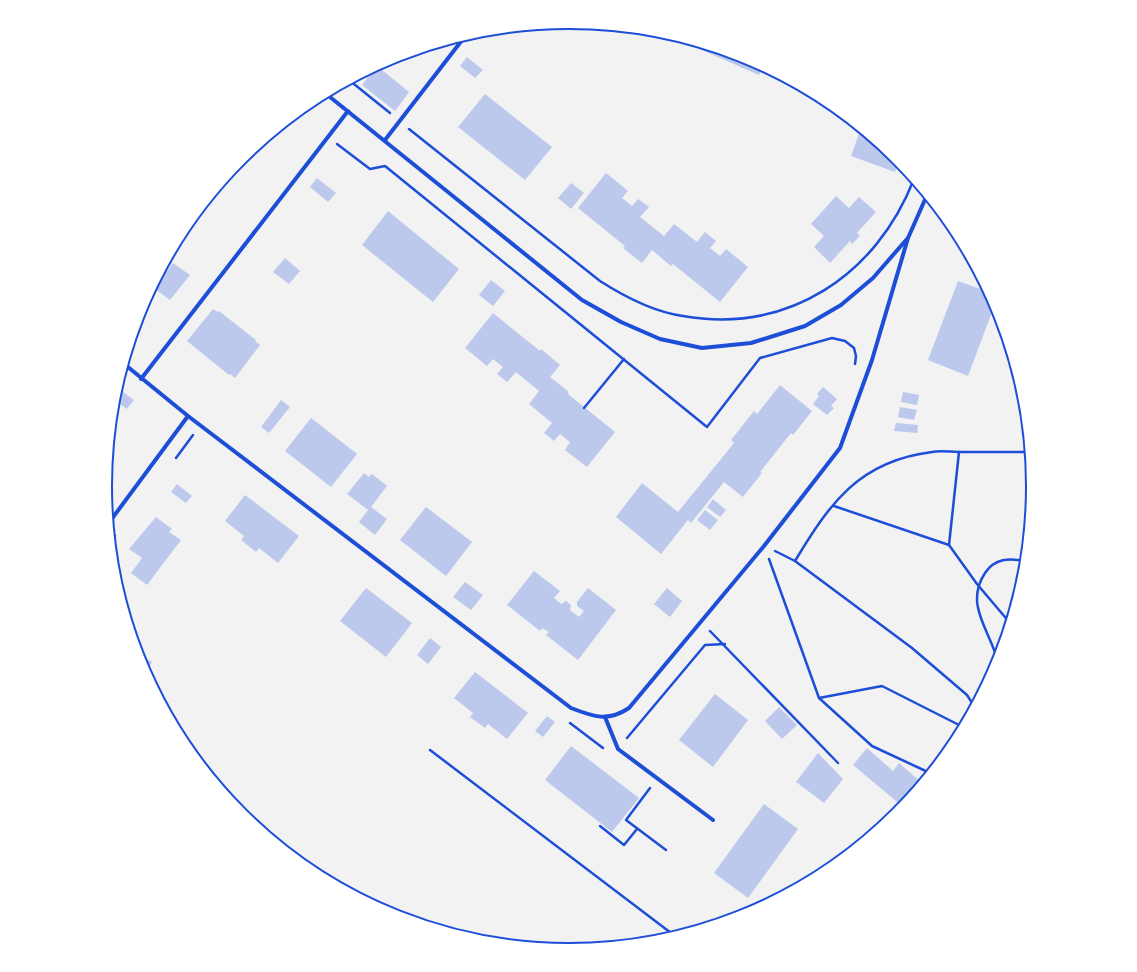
<svg xmlns="http://www.w3.org/2000/svg" width="1137" height="972" font-family="Poppins,sans-serif">
	<style>
		.building { fill: #bdc9ec }
		.lines { fill: none; stroke-linecap: round; stroke-linejoin: round }
		.path { stroke: #1d4ed8; stroke-width: 2.5 }
		.minor { stroke: #1d4ed8; stroke-width: 4 }
		.rim { fill: none; stroke: #1d4ed8; stroke-width: 2 }
	</style>
	<rect width="100%" height="100%" fill="#f2f2f2"/>
	<!-- building -->
	<g class="building">
		<polygon points="682,38 746,57 763,66 759,75 681,41"/>
		<polygon points="467,57 483,70 475,78 460,66"/>
		<polygon points="377,66 409,92 395,111 362,85"/>
		<polygon points="485,94 552,147 525,180 458,127"/>
		<polygon points="861,128 899,161 895,172 851,156"/>
		<polygon points="606,173 628,191 622,198 632,206 638,199 649,207 640,217 664,236 674,224 697,242 705,232 716,241 710,248 720,256 726,249 748,267 720,302 673,264 671,266 652,250 642,263 623,248 625,246 578,208"/>
		<polygon points="317,178 336,193 328,202 310,187"/>
		<polygon points="571,183 584,193 571,209 558,198"/>
		<polygon points="836,196 849,208 859,197 876,212 857,233 860,236 852,244 850,241 830,263 814,247 824,236 811,224"/>
		<polygon points="388,211 459,269 433,302 362,245"/>
		<polygon points="285,258 300,271 289,284 273,272"/>
		<polygon points="173,263 190,275 170,300 154,288"/>
		<polygon points="491,280 505,291 493,306 479,295"/>
		<polygon points="958,281 989,292 995,304 968,376 928,360"/>
		<polygon points="150,290 153,293 139,312 140,308"/>
		<polygon points="213,309 218,312 219,311 256,340 255,341 260,345 235,378 230,374 229,375 187,341"/>
		<polygon points="493,313 540,351 541,349 560,365 550,377 569,392 568,394 615,432 587,467 565,450 570,442 560,434 554,441 544,433 552,423 529,404 539,391 516,372 507,382 497,374 503,367 493,359 487,366 465,348"/>
		<polygon points="780,385 812,411 793,435 791,433 760,472 762,473 743,497 724,482 691,523 688,520 661,554 616,517 642,483 678,512 734,443 731,440 754,411 757,414"/>
		<polygon points="823,387 837,399 831,406 834,408 827,415 813,404 819,396 817,394"/>
		<polygon points="119,389 134,400 127,409 113,399"/>
		<polygon points="903,392 919,395 917,405 901,402"/>
		<polygon points="281,400 290,407 269,433 261,427"/>
		<polygon points="900,407 917,410 914,420 898,417"/>
		<polygon points="311,418 357,454 331,487 285,451"/>
		<polygon points="896,423 918,425 917,433 894,431"/>
		<polygon points="364,473 369,477 372,474 387,486 371,507 387,519 375,535 359,522 368,510 347,494"/>
		<polygon points="177,484 192,496 186,503 171,492"/>
		<polygon points="245,495 299,536 278,563 259,548 256,552 241,540 244,536 225,521"/>
		<polygon points="713,499 726,510 720,517 707,507"/>
		<polygon points="426,507 472,542 446,576 400,540"/>
		<polygon points="705,510 718,520 710,530 697,520"/>
		<polygon points="156,517 172,529 169,532 181,540 147,585 131,573 142,558 129,549"/>
		<polygon points="112,564 120,570 114,578 113,576"/>
		<polygon points="534,571 560,591 554,598 561,604 566,601 571,605 570,610 579,617 584,611 577,606 577,602 588,588 616,610 578,660 546,635 549,632 542,628 540,631 507,605"/>
		<polygon points="465,582 483,595 471,610 453,597"/>
		<polygon points="366,588 412,623 386,657 340,621"/>
		<polygon points="667,588 682,601 670,617 654,604"/>
		<polygon points="430,638 441,647 428,664 417,655"/>
		<polygon points="141,656 152,662 145,674 139,660"/>
		<polygon points="475,672 528,713 507,739 488,724 485,728 470,717 473,713 454,698"/>
		<polygon points="715,694 748,720 713,767 679,740"/>
		<polygon points="779,707 797,725 782,739 765,721"/>
		<polygon points="547,716 555,722 543,737 535,731"/>
		<polygon points="571,746 639,798 612,832 545,780"/>
		<polygon points="867,748 893,771 899,763 922,783 917,781 908,792 912,796 899,811 902,806 853,765"/>
		<polygon points="818,753 843,779 824,803 796,782"/>
		<polygon points="764,804 798,829 748,898 714,873"/>
	</g>
	<g class="lines">
		<!-- path -->
		<g class="path">
			<polyline points="349,80 390,113"/>
			<path d="M409,129L600,281C625,297 654,312 683,316C788,334 876,276 914,179"/>
			<polyline points="337,144 370,169 385,166 707,427 760,358 832,338 845,341 854,348 856,356 855,364"/>
			<polyline points="584,408 624,359"/>
			<polyline points="959,452 949,545 977,584 1010,623"/>
			<polyline points="176,458 193,435"/>
			<polyline points="834,506 949,545"/>
			<polyline points="110,542 115,536"/>
			<polyline points="775,551 795,561 912,648 967,695 974,706"/>
			<polyline points="769,559 819,698 872,746 930,773"/>
			<path d="M795,561C830,503 859,461 932,452C940,450 950,452 959,452C982,452 1006,452 1029,452"/>
			<polyline points="710,631 838,763"/>
			<path d="M998,662C990,630 964,605 985,573C995,558 1009,558 1025,561"/>
			<polyline points="819,698 882,686 963,727"/>
			<polyline points="570,723 603,748"/>
			<polyline points="627,738 705,645 725,644"/>
			<polyline points="430,750 675,936"/>
			<polyline points="650,788 626,820 666,850"/>
			<polyline points="600,826 624,845 637,829"/>
		</g>
		<!-- minor -->
		<g class="minor">
			<polyline points="325,93 582,300 621,322 660,339 702,348 751,343 805,326 841,305 873,278 907,239"/>
			<polyline points="385,140 466,35"/>
			<path d="M123,363L188,416L571,708C594,717 608,722 629,708L764,546L840,448L872,360L908,238L927,195"/>
			<polyline points="141,379 348,111"/>
			<polyline points="108,524 188,416"/>
			<polyline points="605,717 618,749 713,820"/>
		</g>
	</g>
	<!-- crop -->
	<path d="M0 0H1137V972H0ZM112 486a457 457 0 1 1 914 0a457 457 0 1 1-914 0Z" fill="#fff" fill-rule="evenodd"/>
	<path class="rim" d="M112 486a457 457 0 1 1 914 0a457 457 0 1 1-914 0Z"/>
</svg>
